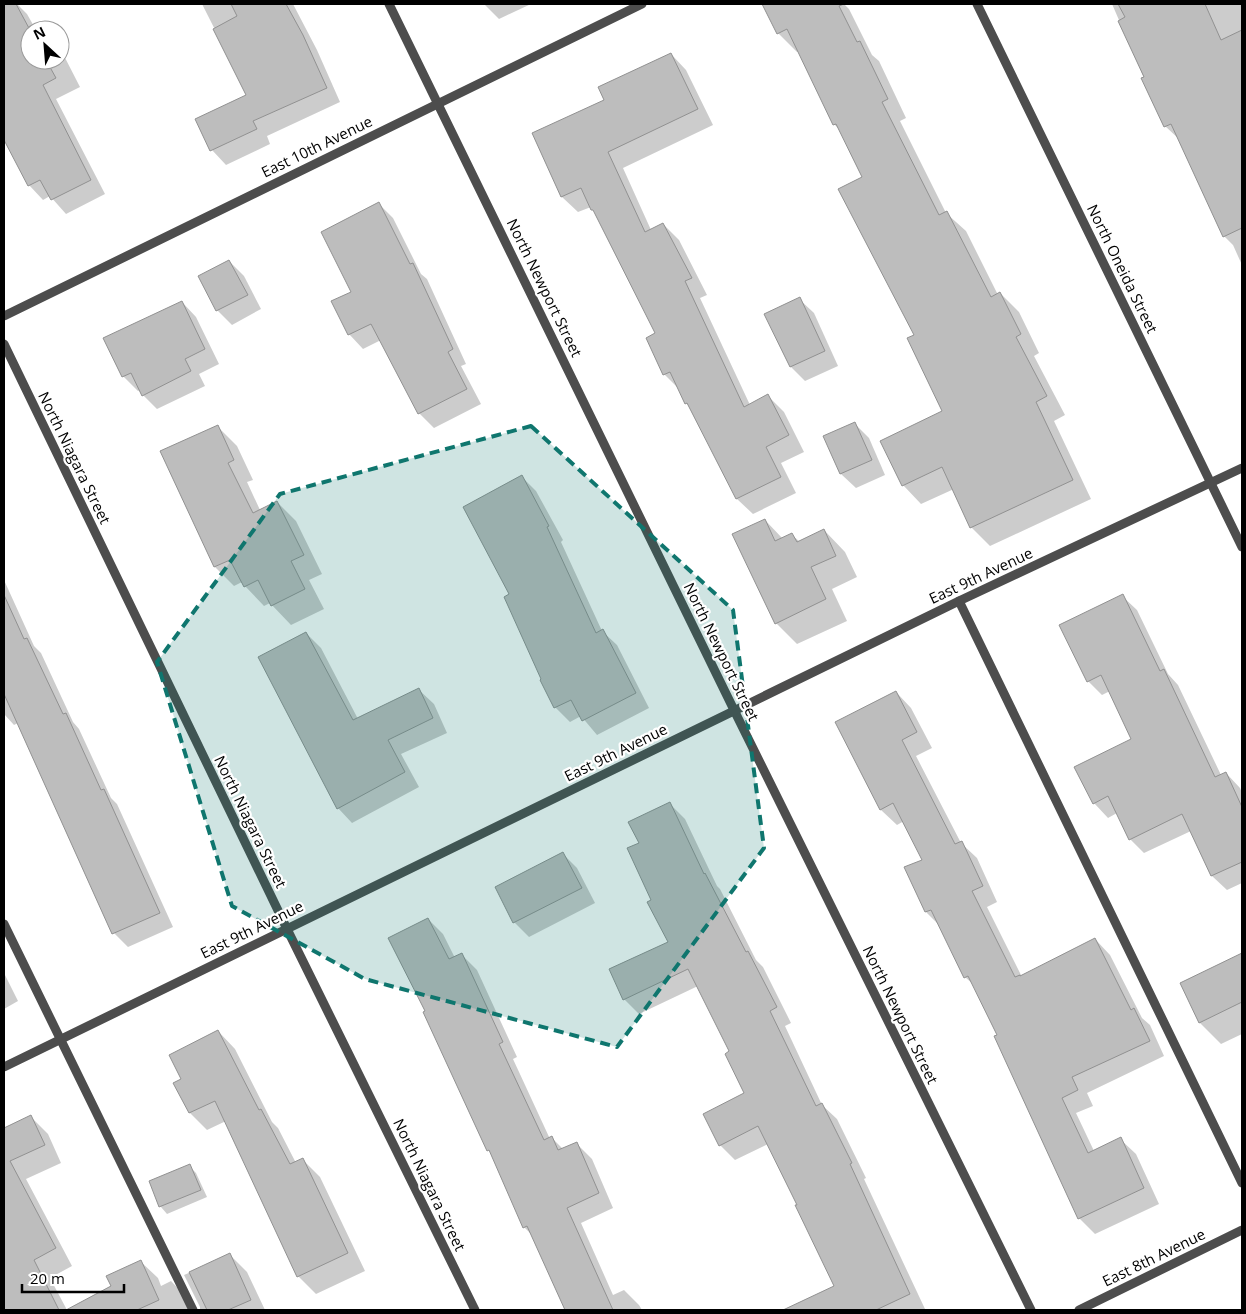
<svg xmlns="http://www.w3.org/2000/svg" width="1246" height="1314" font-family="'Open Sans',sans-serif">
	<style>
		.shadow { fill: #0003 }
		.building { fill: #bdbdbd; stroke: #919191 }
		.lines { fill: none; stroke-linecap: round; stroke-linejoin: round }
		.minor { stroke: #4d4d4d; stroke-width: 9 }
		.marked { fill: #0f766e; fill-opacity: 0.2; stroke: #0f766e; stroke-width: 4; stroke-dasharray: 10 6; stroke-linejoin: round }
		.labels { text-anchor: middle; stroke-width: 4.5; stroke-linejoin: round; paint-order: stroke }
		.street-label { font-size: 15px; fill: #000; stroke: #fff }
	</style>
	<rect width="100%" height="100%" fill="#fff"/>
	<!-- shadow -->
	<g class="shadow">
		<polygon points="6,4 17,4 27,14 36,30 30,30 30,60 60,60 60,48 80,87 56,99 105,194 66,214 50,196 43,200 29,185 4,132 4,5"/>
		<polygon points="202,4 293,4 317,50 340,102 267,136 270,144 226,165 212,150 197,119 248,95"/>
		<polygon points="484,4 531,4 499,19"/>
		<polygon points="780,4 844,4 849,9 872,55 879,61 906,118 900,121 946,213 966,231 998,295 1000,293 1019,312 1039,353 1034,356 1065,415 1054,421 1091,499 990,546 971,527 954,489 921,504 903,485 943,412 916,335 864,177 841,131 834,124 799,51 797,52 778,33 767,10"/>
		<polygon points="1112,4 1242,4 1242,265 1233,245 1224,236 1180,140 1165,126"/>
		<polygon points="671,54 686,70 713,125 623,168 651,230 663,224 679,240 707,295 700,298 750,405 768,396 784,412 804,452 781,463 796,493 753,514 737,499 691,408 686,403 680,390 664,374 657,334 597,214 591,207 578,212 562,197 533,134 606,101"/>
		<polygon points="379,204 393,218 421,274 427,279 466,364 461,366 481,404 434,428 419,413 381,340 363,349 349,334 353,293"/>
		<polygon points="229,261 244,276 261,309 232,325 217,310 200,277"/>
		<polygon points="799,299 814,313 838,366 805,381 791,367 766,314"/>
		<polygon points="182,302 196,317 219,364 199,374 205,386 157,409 143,395 140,390 138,391 123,376 105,339"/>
		<polygon points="854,423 869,438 885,475 856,488 841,474 825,437"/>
		<polygon points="218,427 237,446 253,480 247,482 260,510 277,502 296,521 322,574 309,580 324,609 291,625 270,603 264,606 245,586 242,582 234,586 215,567 162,452"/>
		<polygon points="522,477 536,491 563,540 561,542 602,631 617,645 649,708 597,735 581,716 570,722 555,707 510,595"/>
		<polygon points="765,520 783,539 792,535 800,542 824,530 845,552 857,577 832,589 847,621 797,644 776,623"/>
		<polygon points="4,580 34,646 41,653 73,722 79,729 111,798 117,804 173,927 128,947 114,933 18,723 14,725 4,714"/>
		<polygon points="1122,596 1137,610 1168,674 1178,685 1221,775 1226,773 1240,788 1242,793 1242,883 1227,890 1212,876 1191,831 1144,853 1130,839 1117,813 1108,818 1094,803 1133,739 1110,691 1102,695 1088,681"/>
		<polygon points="306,633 321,648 358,719 419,690 434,704 447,733 401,754 419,787 352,823 338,808"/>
		<polygon points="896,692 911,708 932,748 916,756 961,843 977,858 997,902 987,907 1022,977 1095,939 1110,955 1142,1018 1150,1025 1164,1056 1087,1093 1093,1106 1076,1113 1094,1151 1120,1139 1136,1154 1159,1204 1095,1234 1079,1218 999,1035 974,985 965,977 940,926 926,912 923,860 904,821 897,825 881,810 837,722"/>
		<polygon points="670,804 685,819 717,886 720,889 756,960 763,967 791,1023 785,1026 822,1105 837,1119 866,1178 864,1179 925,1309 805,1310 817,1304 835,1287 799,1205 768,1144 735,1160 720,1145 746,1093 731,1052 698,986 639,1014 624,999 669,942 653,901 640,844"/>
		<polygon points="563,854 577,868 595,903 529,937 514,922"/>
		<polygon points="428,919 443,934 455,958 462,955 477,970 517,1057 513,1059 550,1139 552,1138 563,1149 577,1144 592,1159 613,1208 581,1223 613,1295 624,1290 639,1305 642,1310 571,1310 531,1234 524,1227 493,1155 488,1150 427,1012"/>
		<polygon points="1242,954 1242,1034 1221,1044 1200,1023 1181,984"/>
		<polygon points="4,973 18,1001 4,1009"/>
		<polygon points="218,1031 235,1049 272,1122 278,1128 296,1163 303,1160 320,1177 365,1271 316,1294 298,1276 226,1121 207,1130 190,1113 175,1084 183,1080"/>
		<polygon points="31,1117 48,1134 61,1163 26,1179 72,1266 50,1278 67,1310 5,1310 4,1308 4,1129"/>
		<polygon points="189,1166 196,1173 207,1197 167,1214 161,1207 151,1182"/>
		<polygon points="230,1255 247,1272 265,1310 200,1310 200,1307 184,1275"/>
		<polygon points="140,1261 158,1278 161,1286 171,1281 188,1299 194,1310 69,1310 112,1287"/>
	</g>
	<!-- building -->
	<g class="building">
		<polygon points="4,4 16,4 30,30 30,60 46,60 56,78 43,85 91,180 51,200 40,180 28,186 4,140"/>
		<polygon points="231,4 286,4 303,35 327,88 253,121 257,129 210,151 195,119 246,95 213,29 237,16"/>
		<polygon points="762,4 844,4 839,6 857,42 860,41 888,99 882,102 939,215 947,211 991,297 1000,292 1021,334 1016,337 1047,396 1036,402 1073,480 970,528 942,467 902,486 880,441 942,411 907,338 914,335 838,189 862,177 836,124 833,125 787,29 777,34"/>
		<polygon points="1118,4 1205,4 1221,40 1242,30 1242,228 1223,237 1171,124 1164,127 1141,78 1144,77 1118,21 1125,17"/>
		<polygon points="671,53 698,109 608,152 645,232 663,223 692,278 685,281 744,407 768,394 789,435 766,447 781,477 736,499 687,403 685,404 670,372 663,375 646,338 655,333 593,210 591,210 581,188 561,197 532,133 604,100 598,87"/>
		<polygon points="379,202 410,264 413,263 453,349 448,352 467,389 418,414 371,324 348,335 331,301 351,292 321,232"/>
		<polygon points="229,260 248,295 216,311 198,276"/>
		<polygon points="800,297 825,351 790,367 764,314"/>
		<polygon points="182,301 205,349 185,359 191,371 142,396 131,373 122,377 103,338"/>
		<polygon points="855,422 872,460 840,474 823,436"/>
		<polygon points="218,425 234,460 228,463 253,513 277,501 304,555 291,561 305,589 271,606 258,580 244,587 230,560 214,567 160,451"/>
		<polygon points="522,475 549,526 547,527 596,633 603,629 636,693 582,721 571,700 554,708 540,680 541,679 504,597 509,594 463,507"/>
		<polygon points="765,519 775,541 792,533 797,542 824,529 836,556 811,567 826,599 775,624 732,534"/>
		<polygon points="1123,594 1160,671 1164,669 1215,777 1226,772 1242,807 1242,862 1211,876 1182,814 1129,840 1108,796 1093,804 1074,767 1131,739 1101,675 1087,682 1059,625"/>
		<polygon points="4,595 24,639 27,638 63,714 66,713 101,790 104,789 160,913 112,934 4,694"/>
		<polygon points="306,632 353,720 419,688 433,718 388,740 405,772 337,809 258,657"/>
		<polygon points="896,691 917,732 902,740 955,844 962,841 983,886 972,891 1015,977 1020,975 1020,976 1095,938 1131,1010 1134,1008 1150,1041 1072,1077 1078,1090 1062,1098 1088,1153 1121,1137 1144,1188 1078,1219 994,1036 997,1035 968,976 964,978 931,910 925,912 904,867 922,860 893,803 880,810 835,722"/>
		<polygon points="670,802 704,874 705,873 746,952 748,951 777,1007 770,1011 816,1106 822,1103 852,1163 850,1164 910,1294 876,1310 783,1310 834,1286 795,1205 797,1205 758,1126 719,1146 703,1114 744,1093 725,1054 729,1051 688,969 623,1000 609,969 668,942 647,902 651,900 627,848 639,843 628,822"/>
		<polygon points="563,852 582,888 513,923 495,887"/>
		<polygon points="428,918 449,959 462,953 503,1042 499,1044 544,1140 552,1136 558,1150 577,1142 599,1193 567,1208 613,1310 565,1310 527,1226 523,1228 489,1150 487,1151 423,1012 425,1011 388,938"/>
		<polygon points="1242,953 1242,1002 1199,1023 1180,983"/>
		<polygon points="218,1030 259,1110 261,1109 290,1164 303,1158 348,1253 297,1277 215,1101 189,1113 173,1083 181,1079 169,1055"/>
		<polygon points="31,1115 45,1145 10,1161 56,1248 34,1260 59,1310 4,1310 4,1128"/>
		<polygon points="190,1164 201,1190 159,1207 149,1181"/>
		<polygon points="230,1253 251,1300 228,1310 207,1310 189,1272"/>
		<polygon points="141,1260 159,1300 137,1310 66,1310 111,1286 106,1276"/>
	</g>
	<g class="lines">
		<!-- minor -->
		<g class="minor">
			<polyline points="389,4 734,710 1031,1310"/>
			<polyline points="977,4 1242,547"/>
			<polyline points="4,316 642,4"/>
			<polyline points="4,344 287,929 475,1310"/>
			<polyline points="959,601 1242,1183"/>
			<polyline points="4,924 193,1310"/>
			<polyline points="4,1067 959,601 1242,468"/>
			<polyline points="1079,1310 1242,1230"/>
		</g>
	</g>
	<!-- marked area -->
	<path class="marked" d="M531,426L733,610L764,848L617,1047L365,979L232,906L157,662L280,494Z"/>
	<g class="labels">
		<!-- street labels -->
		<g class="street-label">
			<text transform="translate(317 147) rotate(-26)" y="5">East 10th Avenue</text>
			<text transform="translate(1122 269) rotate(64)" y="5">North Oneida Street</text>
			<text transform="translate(544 288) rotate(64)" y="5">North Newport Street</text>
			<text transform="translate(74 458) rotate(64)" y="5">North Niagara Street</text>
			<text transform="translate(981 576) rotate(-25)" y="5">East 9th Avenue</text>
			<text transform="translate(721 652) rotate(64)" y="5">North Newport Street</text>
			<text transform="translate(616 753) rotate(-26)" y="5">East 9th Avenue</text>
			<text transform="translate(250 822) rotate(64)" y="5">North Niagara Street</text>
			<text transform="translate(252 930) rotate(-26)" y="5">East 9th Avenue</text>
			<text transform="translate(900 1015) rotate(64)" y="5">North Newport Street</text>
			<text transform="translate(429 1185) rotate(64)" y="5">North Niagara Street</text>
			<text transform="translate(1154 1258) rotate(-26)" y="5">East 8th Avenue</text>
		</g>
	</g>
	<!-- border -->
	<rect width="1246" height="1314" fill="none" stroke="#000000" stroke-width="10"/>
	<!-- north arrow -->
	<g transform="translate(45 45) rotate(334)"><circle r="24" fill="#ffffff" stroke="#999999"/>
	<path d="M0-4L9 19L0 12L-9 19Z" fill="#000000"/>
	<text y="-8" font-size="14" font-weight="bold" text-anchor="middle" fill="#000000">N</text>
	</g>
	<!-- scale -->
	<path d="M22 1284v8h102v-8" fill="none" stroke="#000000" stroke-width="2.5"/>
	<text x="30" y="1284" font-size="15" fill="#000000" stroke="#ffffff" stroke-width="4" paint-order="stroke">20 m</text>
</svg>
